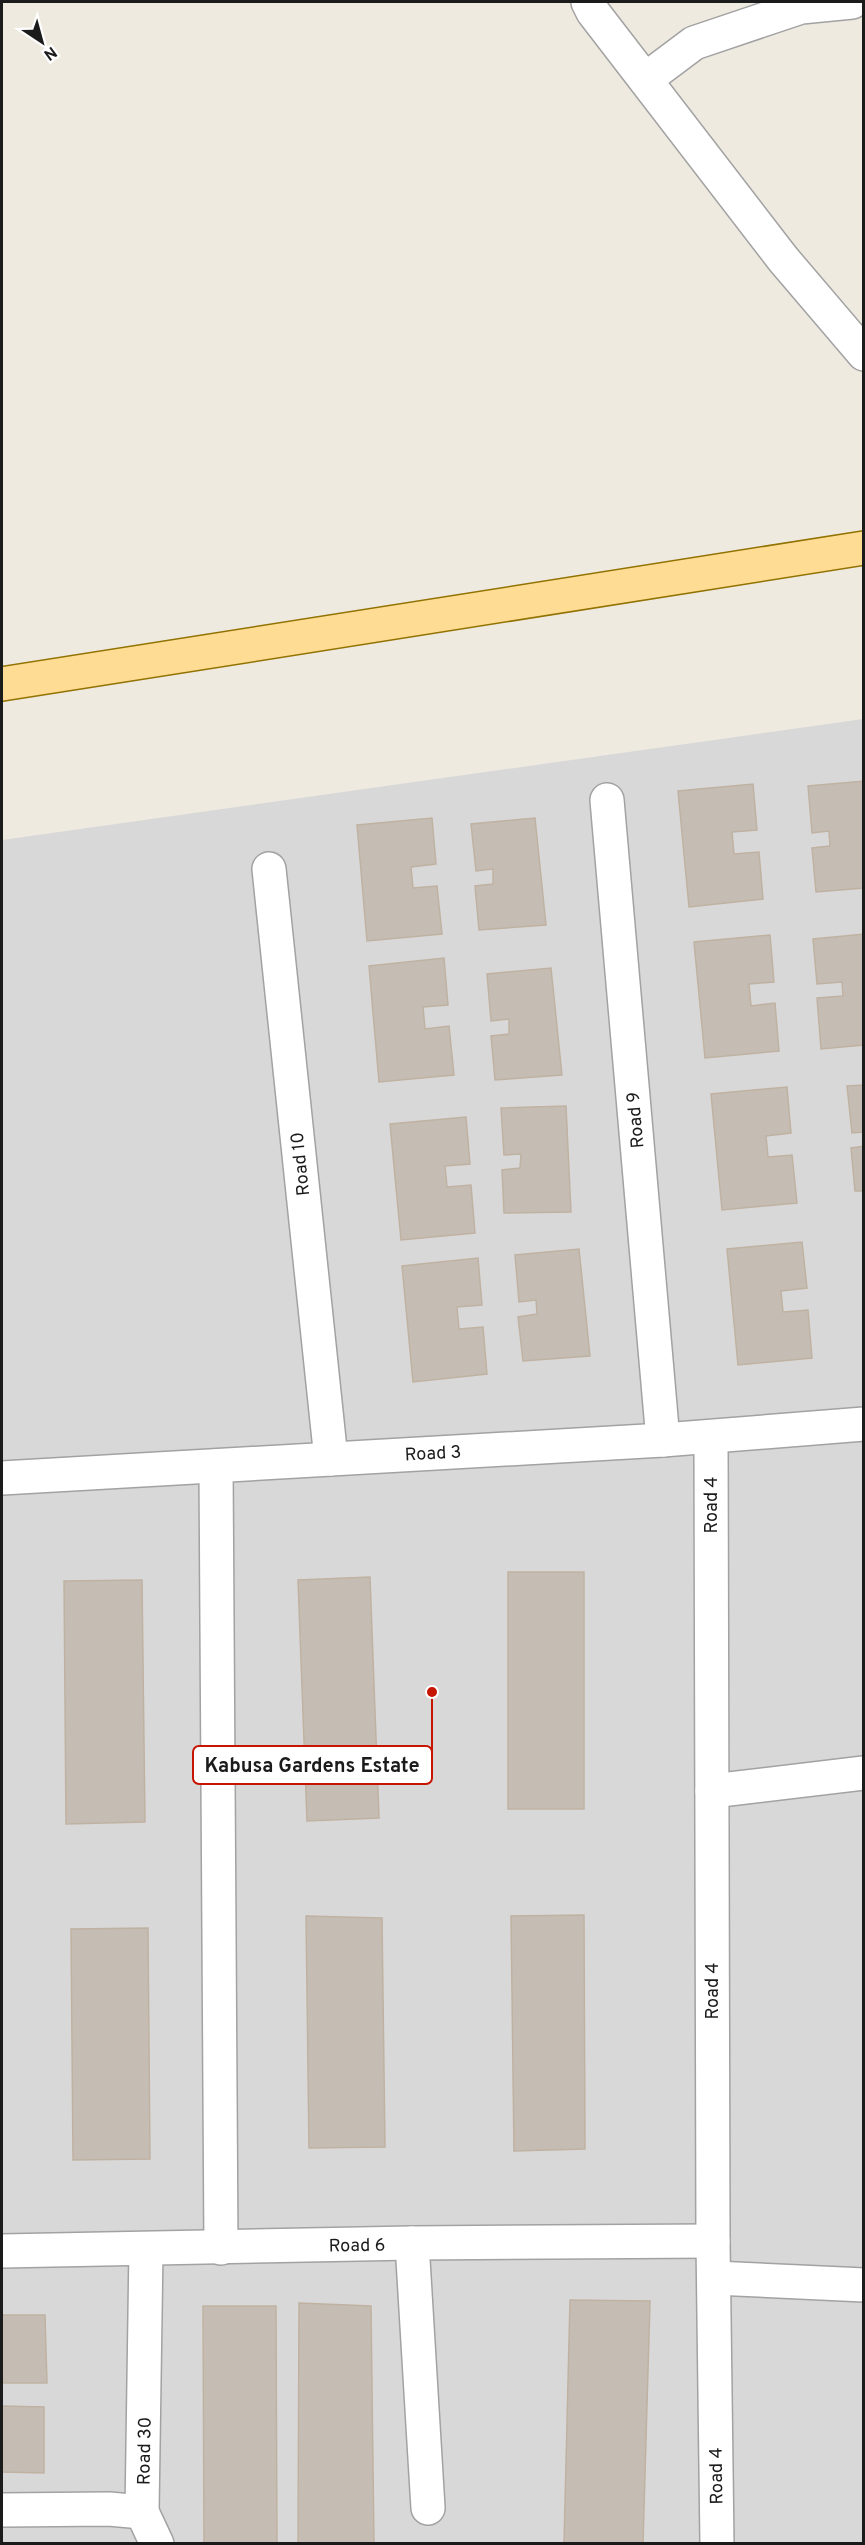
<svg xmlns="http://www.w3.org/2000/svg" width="865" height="2545" font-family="Overpass,sans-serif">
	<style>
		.residential { fill: #d9d8d8 }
		.building { fill: #c5bdb3; stroke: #c0b2a2; stroke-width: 1.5 }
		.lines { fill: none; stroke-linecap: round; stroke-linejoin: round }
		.minor-casing { stroke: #a2a2a2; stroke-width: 36 }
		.major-casing { stroke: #927200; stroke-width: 36 }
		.minor { stroke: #fff; stroke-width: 33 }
		.major { stroke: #ffdc93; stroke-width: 33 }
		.labels { text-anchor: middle; stroke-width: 4.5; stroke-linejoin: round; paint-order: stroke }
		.street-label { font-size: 18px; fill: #1b1b1b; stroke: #fff }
		.leader { fill: none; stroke: #c61500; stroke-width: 2 }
		.callout-dot { fill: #c61500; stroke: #fff; stroke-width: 2 }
		.callout { fill: #fff; stroke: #c61500; stroke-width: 2 }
		.callout-label { font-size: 20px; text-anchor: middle; font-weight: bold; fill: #1b1b1b }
	</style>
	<rect width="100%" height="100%" fill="#eeeae0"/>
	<!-- residential -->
	<polygon class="residential" points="863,719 863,2543 2,2543 2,840"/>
	<!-- building -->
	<g class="building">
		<polygon points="864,781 864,888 816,892 812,848 830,846 829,831 812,833 808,786"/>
		<polygon points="753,784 757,830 732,832 734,854 759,852 763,899 689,907 678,791"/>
		<polygon points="432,818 436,864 411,867 413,888 437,886 442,934 367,941 357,825"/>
		<polygon points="535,818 546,925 479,930 475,886 493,884 493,869 476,871 471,824"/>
		<polygon points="864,934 864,1045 821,1049 817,998 843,996 842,982 817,984 813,939"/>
		<polygon points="770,935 774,982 749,984 751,1006 775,1003 779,1051 705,1058 694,942"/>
		<polygon points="444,958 448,1005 423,1007 425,1029 449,1026 454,1075 379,1082 369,966"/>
		<polygon points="551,968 562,1075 495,1080 491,1036 509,1034 509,1019 491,1021 487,974"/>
		<polygon points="864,1085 864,1132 852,1133 847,1086"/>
		<polygon points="787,1087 791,1133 766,1136 768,1157 792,1155 797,1203 722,1210 711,1094"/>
		<polygon points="566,1106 571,1212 504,1213 502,1170 520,1168 521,1154 504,1155 501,1108"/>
		<polygon points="466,1117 470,1164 445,1166 447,1187 471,1185 475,1233 401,1240 390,1124"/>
		<polygon points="864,1146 864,1191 855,1191 851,1148"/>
		<polygon points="802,1242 807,1288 781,1291 783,1312 808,1310 812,1358 738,1365 727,1249"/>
		<polygon points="579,1249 590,1356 523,1361 518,1317 537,1314 536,1300 519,1302 515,1255"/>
		<polygon points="478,1258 482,1305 457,1307 459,1329 483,1327 487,1374 413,1382 402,1266"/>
		<rect x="508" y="1572" width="76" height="237"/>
		<polygon points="370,1577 379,1818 307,1821 298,1580"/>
		<polygon points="142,1580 145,1822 66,1824 64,1581"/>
		<polygon points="584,1915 585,2149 514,2151 511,1916"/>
		<polygon points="306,1916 382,1918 385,2147 309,2148"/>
		<polygon points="148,1928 150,2159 73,2160 71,1929"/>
		<polygon points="570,2300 650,2301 643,2544 564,2544"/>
		<polygon points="299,2303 371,2306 374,2544 298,2544"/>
		<polygon points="203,2306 276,2306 277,2544 204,2544"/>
		<polygon points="2,2315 45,2315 47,2383 2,2383"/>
		<polygon points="2,2406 44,2407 44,2473 2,2472"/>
	</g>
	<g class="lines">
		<defs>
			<g id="minor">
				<polyline points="588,2 593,12 783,259 864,354"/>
				<polyline points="646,79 694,43 801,7 852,2"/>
				<polyline points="607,800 663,1440"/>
				<polyline points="269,869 331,1459"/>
				<polyline points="711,1437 713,2241 717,2544"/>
				<polyline points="216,1466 221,2248"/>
				<polyline points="2,1478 663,1440 864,1424"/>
				<polyline points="712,1791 864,1773"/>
				<polyline points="412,2243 428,2508"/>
				<polyline points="2,2251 412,2243 713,2241"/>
				<polyline points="714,2278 864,2285"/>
				<polyline points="2,2510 109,2509 142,2512 146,2249"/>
				<polyline points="142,2512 157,2544"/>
			</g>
			<polyline id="major" points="2,684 864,548"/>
		</defs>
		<!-- minor casing -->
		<use href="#minor" class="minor-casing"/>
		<!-- major casing -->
		<use href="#major" class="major-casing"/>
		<!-- minor -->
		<use href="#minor" class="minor"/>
		<!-- major -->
		<use href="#major" class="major"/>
	</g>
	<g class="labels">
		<!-- street labels -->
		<g class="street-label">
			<text transform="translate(635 1120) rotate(-95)" y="6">Road 9</text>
			<text transform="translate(300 1164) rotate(-96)" y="6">Road 10</text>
			<text transform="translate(433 1453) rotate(-3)" y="6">Road 3</text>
			<text transform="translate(711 1505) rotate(-90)" y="6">Road 4</text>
			<text transform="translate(712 1991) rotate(-90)" y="6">Road 4</text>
			<text transform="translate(357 2245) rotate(-1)" y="6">Road 6</text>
			<text transform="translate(144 2451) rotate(-89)" y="6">Road 30</text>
			<text transform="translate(716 2476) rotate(-91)" y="6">Road 4</text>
		</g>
	</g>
	<!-- callouts -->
	<path class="leader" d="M432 1692L432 1765"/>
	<circle class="callout-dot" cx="432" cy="1692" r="6"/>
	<rect class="callout" x="193" y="1746" width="239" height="38" rx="6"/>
	<g class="callout-label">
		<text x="312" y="1772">Kabusa Gardens Estate</text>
	</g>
	<!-- border -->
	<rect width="865" height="2545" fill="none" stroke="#1b1b1b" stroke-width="6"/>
	<!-- north arrow -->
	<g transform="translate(42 42) rotate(144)" stroke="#ffffff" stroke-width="4.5" paint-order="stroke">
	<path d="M0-4.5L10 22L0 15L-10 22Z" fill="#1b1b1b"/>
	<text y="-9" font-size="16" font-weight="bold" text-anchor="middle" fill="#1b1b1b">N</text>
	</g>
</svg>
